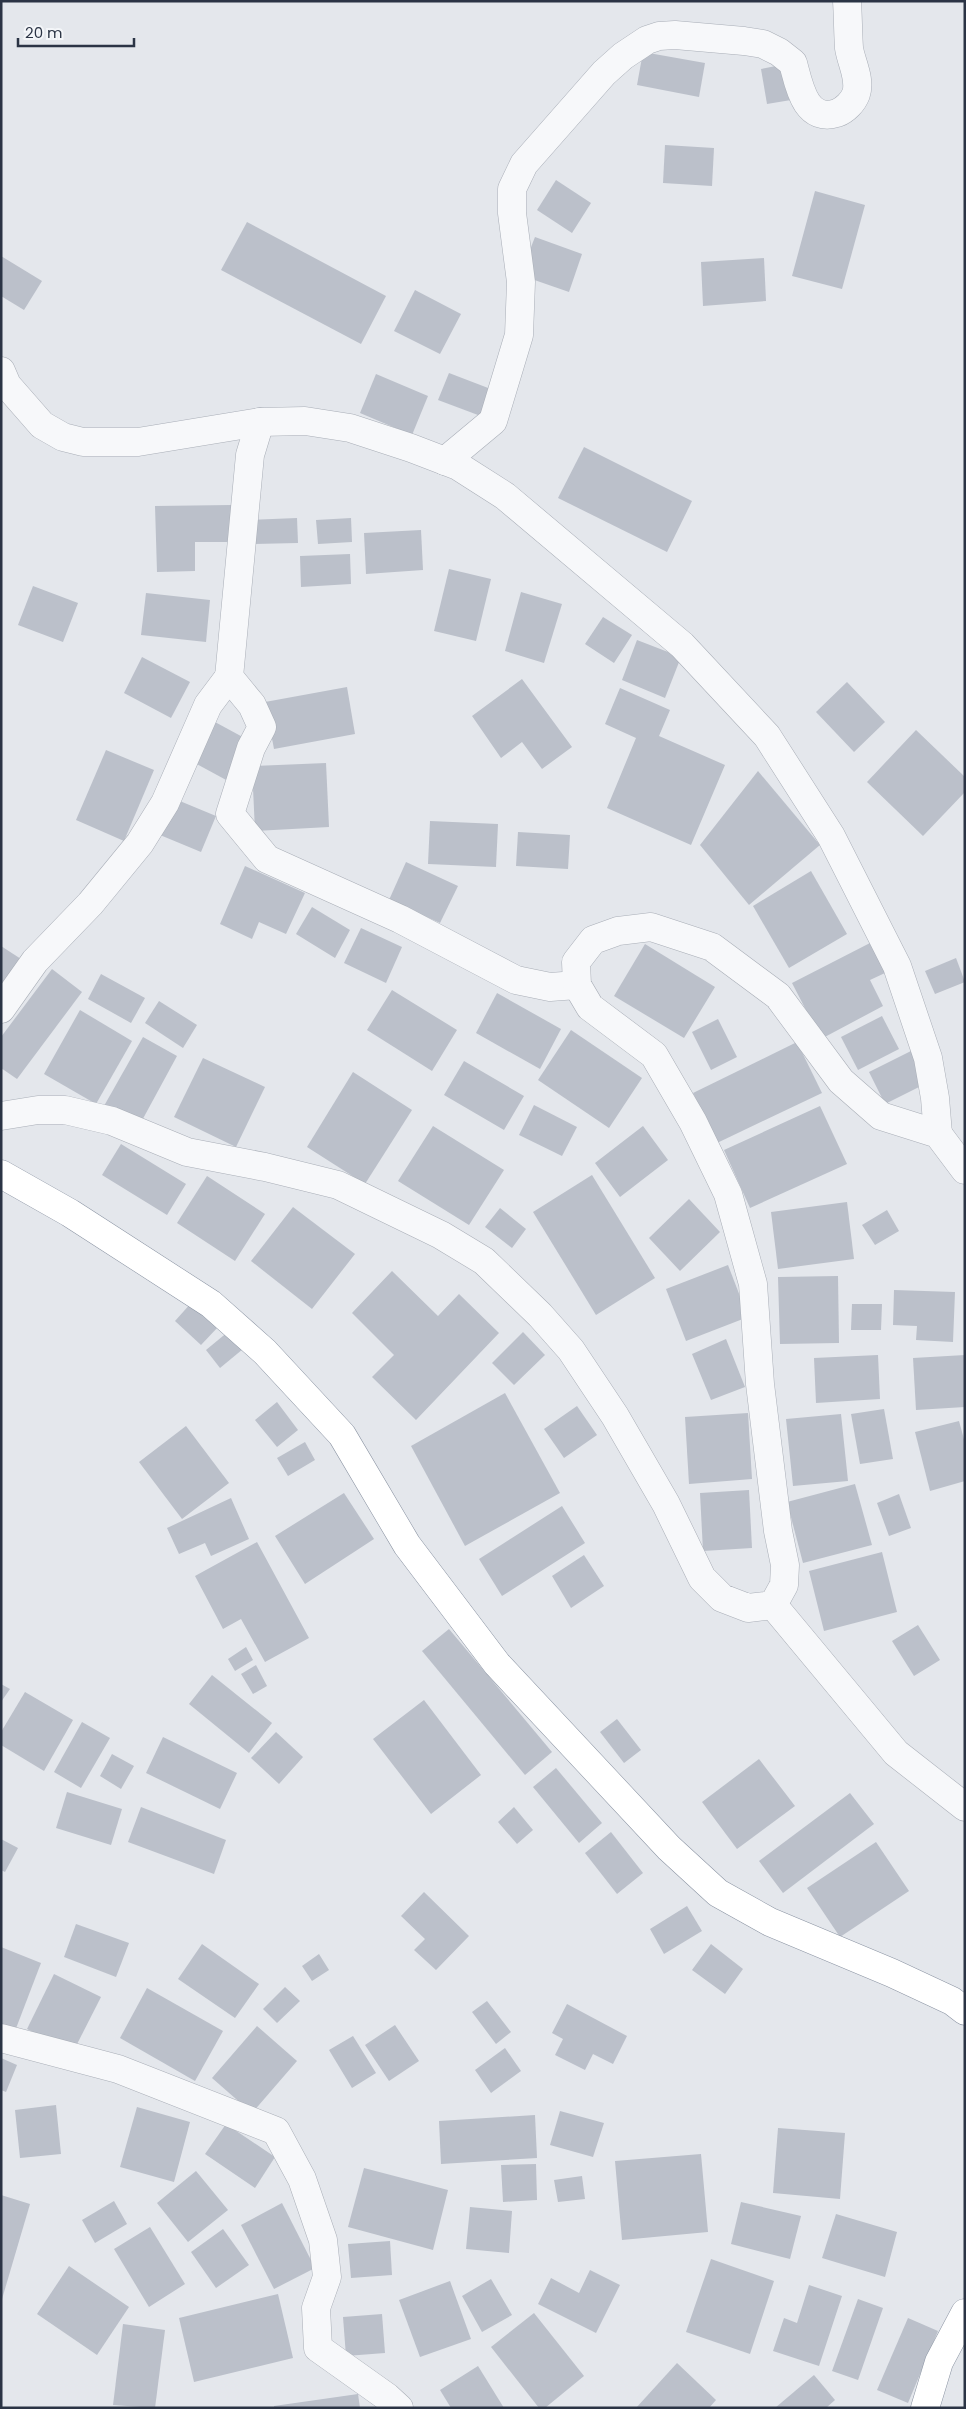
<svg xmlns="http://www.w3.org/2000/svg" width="966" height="2409" font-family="Poppins,sans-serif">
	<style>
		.building { fill: #bbc0ca }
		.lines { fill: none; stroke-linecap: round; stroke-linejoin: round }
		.street-casing { stroke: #a9aeb7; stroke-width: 29 }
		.highway-casing { stroke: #8b94a3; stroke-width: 29 }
		.street { stroke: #f7f8fa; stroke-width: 28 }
		.highway { stroke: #fff; stroke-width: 28 }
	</style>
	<rect width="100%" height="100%" fill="#e4e7ec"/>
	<!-- building -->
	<g class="building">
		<polygon points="643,52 705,63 699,97 637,85"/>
		<polygon points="791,63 797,99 767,104 761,69"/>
		<polygon points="665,145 714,148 712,186 663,183"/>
		<polygon points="556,180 591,203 572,233 537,210"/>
		<polygon points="815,191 865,205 842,289 792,276"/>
		<polygon points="247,222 386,296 361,344 221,270"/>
		<polygon points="535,237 582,254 569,292 520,275"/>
		<polygon points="1,256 42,281 24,310 1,296"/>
		<polygon points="764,258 766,301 703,306 701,262"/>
		<polygon points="415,290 461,314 440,354 394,331"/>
		<polygon points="449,373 496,391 486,418 438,400"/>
		<polygon points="376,374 428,396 412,435 360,413"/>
		<polygon points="584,447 692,501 667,552 558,498"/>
		<polygon points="231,505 232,542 195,542 195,571 157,572 155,506"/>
		<polygon points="297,518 298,543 252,544 251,520"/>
		<polygon points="351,518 352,542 318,544 316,520"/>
		<polygon points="421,530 423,570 366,574 364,533"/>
		<polygon points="350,554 351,584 301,587 300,556"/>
		<polygon points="449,569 491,579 476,641 434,631"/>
		<polygon points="33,586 78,603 63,642 18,625"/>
		<polygon points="521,592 562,604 544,663 505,651"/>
		<polygon points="146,593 210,600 206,642 141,635"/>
		<polygon points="603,617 632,635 614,663 585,644"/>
		<polygon points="637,640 681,657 665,698 622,680"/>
		<polygon points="142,657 190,682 171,718 124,693"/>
		<polygon points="522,679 572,747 542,769 522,742 501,758 472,716"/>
		<polygon points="847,682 885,722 854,752 816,712"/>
		<polygon points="347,687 355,734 274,749 265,702"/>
		<polygon points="620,688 670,710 659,736 725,765 691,845 607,808 636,738 605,724"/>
		<polygon points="215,722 250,741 228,781 193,762"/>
		<polygon points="916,730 965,777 965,792 923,836 867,782"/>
		<polygon points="106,750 154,770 124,841 76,820"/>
		<polygon points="326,763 329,827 255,831 252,766"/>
		<polygon points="758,771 820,845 749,905 700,845"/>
		<polygon points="175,799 216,816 201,852 160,835"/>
		<polygon points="430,821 498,824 496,867 428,864"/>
		<polygon points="518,832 570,835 568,869 516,866"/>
		<polygon points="406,862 458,886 440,923 389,900"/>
		<polygon points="245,866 305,893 286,934 259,922 252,939 220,924"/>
		<polygon points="811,871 847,934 789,968 753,906"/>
		<polygon points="312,907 350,930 335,958 296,934"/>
		<polygon points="361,928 402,947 386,983 344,963"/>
		<polygon points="870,943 885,973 870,980 883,1006 821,1039 792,983"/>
		<polygon points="645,944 715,987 684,1038 614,996"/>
		<polygon points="1,946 21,959 1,990"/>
		<polygon points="956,958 965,982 935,994 925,971"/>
		<polygon points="52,969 82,992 17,1079 1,1068 1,1037"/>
		<polygon points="101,974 145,998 131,1023 88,999"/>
		<polygon points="392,990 457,1030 432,1071 367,1030"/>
		<polygon points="497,993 561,1029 540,1069 476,1033"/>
		<polygon points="159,1001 197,1025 183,1048 145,1023"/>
		<polygon points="80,1010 132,1041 96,1104 44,1074"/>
		<polygon points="882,1016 899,1049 858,1070 841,1037"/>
		<polygon points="718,1019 737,1057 711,1070 692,1032"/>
		<polygon points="571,1030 642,1078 609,1128 538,1080"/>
		<polygon points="143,1037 177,1056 139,1126 104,1106"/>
		<polygon points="797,1042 822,1093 717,1143 693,1093"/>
		<polygon points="911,1051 927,1083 885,1104 869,1072"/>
		<polygon points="203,1058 265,1087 236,1147 174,1117"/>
		<polygon points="464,1061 524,1096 504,1130 444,1095"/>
		<polygon points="353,1072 412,1110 365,1184 307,1147"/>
		<polygon points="534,1105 577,1127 562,1156 519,1135"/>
		<polygon points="820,1106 847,1164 750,1208 724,1150"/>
		<polygon points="433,1126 504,1170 469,1225 398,1181"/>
		<polygon points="643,1126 668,1160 620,1197 595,1163"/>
		<polygon points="121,1144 186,1184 167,1215 102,1175"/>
		<polygon points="592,1175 655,1278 596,1315 533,1212"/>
		<polygon points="207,1176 265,1214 235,1261 177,1223"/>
		<polygon points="689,1199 720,1232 680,1271 649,1238"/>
		<polygon points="847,1202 854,1259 778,1269 771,1212"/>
		<polygon points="293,1207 355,1254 312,1309 251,1261"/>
		<polygon points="500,1208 526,1229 512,1248 485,1227"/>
		<polygon points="887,1210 899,1231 875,1245 862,1225"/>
		<polygon points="728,1265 748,1317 686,1341 666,1289"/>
		<polygon points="392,1271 438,1316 459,1294 499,1333 416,1420 372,1377 394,1355 352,1313"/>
		<polygon points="838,1276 839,1343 780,1344 778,1277"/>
		<polygon points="894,1290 955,1292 953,1342 916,1340 917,1326 893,1325"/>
		<polygon points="192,1302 218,1327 201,1345 175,1321"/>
		<polygon points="852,1304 882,1304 881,1330 851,1330"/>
		<polygon points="229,1331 243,1349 220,1368 206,1350"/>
		<polygon points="523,1332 545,1355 514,1385 492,1363"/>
		<polygon points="726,1339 745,1387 711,1400 692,1354"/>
		<polygon points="878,1355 880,1399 816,1403 814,1358"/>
		<polygon points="965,1355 965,1407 916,1410 913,1358"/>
		<polygon points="505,1393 560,1493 465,1546 411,1446"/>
		<polygon points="277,1402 298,1430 277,1447 255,1420"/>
		<polygon points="577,1406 597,1435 564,1458 544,1429"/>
		<polygon points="884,1409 893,1459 860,1464 851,1414"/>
		<polygon points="748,1413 752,1479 689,1484 685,1417"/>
		<polygon points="841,1414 848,1481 793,1486 786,1419"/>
		<polygon points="959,1421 965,1443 965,1481 930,1491 915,1432"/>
		<polygon points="186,1426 229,1483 182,1519 139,1462"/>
		<polygon points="305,1442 315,1460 288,1476 277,1458"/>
		<polygon points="855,1484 872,1545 803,1563 787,1502"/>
		<polygon points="749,1490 752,1548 703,1551 700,1493"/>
		<polygon points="344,1493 374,1539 305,1584 275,1536"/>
		<polygon points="899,1494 911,1528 889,1536 877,1503"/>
		<polygon points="231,1498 249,1539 211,1556 205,1543 179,1554 167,1528"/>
		<polygon points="562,1506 585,1543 502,1596 479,1559"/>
		<polygon points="257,1542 309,1638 265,1662 241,1619 223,1629 195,1576"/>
		<polygon points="882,1552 897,1612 824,1631 809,1571"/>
		<polygon points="584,1555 604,1586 571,1608 552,1576"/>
		<polygon points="918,1625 940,1660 914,1676 892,1641"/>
		<polygon points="449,1629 552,1752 525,1775 422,1651"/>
		<polygon points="246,1647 253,1660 235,1671 228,1659"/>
		<polygon points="256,1665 267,1686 253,1694 241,1674"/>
		<polygon points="212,1675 272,1723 249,1753 189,1704"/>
		<polygon points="1,1684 10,1689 1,1702"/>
		<polygon points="25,1692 73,1720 44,1771 1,1745 1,1732"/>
		<polygon points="424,1700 481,1775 431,1814 373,1739"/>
		<polygon points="617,1719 641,1750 624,1763 600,1732"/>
		<polygon points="82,1722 110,1738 81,1788 54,1772"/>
		<polygon points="276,1732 303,1757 279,1784 251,1758"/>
		<polygon points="163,1737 237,1773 220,1809 146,1773"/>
		<polygon points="112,1754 134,1766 121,1789 100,1776"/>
		<polygon points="759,1759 795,1806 737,1849 702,1802"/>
		<polygon points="556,1768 602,1823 579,1843 533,1787"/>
		<polygon points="67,1792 122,1809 111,1845 56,1828"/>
		<polygon points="850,1793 874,1824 783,1893 759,1861"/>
		<polygon points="141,1807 226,1840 214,1874 128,1842"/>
		<polygon points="514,1807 533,1830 517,1844 498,1822"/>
		<polygon points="611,1832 643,1873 617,1894 585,1853"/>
		<polygon points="1,1839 18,1848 5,1872 1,1870"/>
		<polygon points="876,1842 909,1891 840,1937 807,1888"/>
		<polygon points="424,1892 469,1936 436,1970 414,1950 425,1939 401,1916"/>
		<polygon points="687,1906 702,1931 664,1954 650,1929"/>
		<polygon points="76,1924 129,1943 116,1977 64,1957"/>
		<polygon points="202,1944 259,1984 235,2018 178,1979"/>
		<polygon points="711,1944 743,1969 725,1994 692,1970"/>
		<polygon points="1,1947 41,1963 15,2031 1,2026"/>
		<polygon points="319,1954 329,1970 312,1981 302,1966"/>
		<polygon points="54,1974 101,1997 73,2052 27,2029"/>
		<polygon points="285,1987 300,2001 277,2023 263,2009"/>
		<polygon points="147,1988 223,2031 195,2081 120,2038"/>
		<polygon points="487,2001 511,2032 496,2044 472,2012"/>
		<polygon points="567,2004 627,2036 613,2064 593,2054 585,2070 555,2055 563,2039 552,2033"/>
		<polygon points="395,2025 419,2061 389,2081 365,2045"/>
		<polygon points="257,2026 297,2061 252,2113 212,2078"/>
		<polygon points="353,2036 376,2073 352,2088 329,2050"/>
		<polygon points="505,2048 521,2071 491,2093 475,2070"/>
		<polygon points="1,2058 17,2065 6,2092 1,2090"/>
		<polygon points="56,2105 61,2154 20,2158 15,2110"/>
		<polygon points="137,2107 190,2122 174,2182 120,2167"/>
		<polygon points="560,2111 604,2123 593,2157 550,2145"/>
		<polygon points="535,2115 537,2158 441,2164 439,2121"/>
		<polygon points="226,2124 275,2157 255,2188 205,2154"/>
		<polygon points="778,2128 845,2133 840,2199 773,2193"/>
		<polygon points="701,2154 708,2232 622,2240 615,2161"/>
		<polygon points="536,2164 537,2200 503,2202 501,2165"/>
		<polygon points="364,2168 448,2190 433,2250 348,2227"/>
		<polygon points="196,2171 228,2210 188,2242 157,2203"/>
		<polygon points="582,2176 585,2199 558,2202 554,2180"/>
		<polygon points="1,2195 30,2204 2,2299 1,2299"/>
		<polygon points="114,2201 127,2224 95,2243 82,2220"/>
		<polygon points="741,2202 801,2216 790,2259 731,2244"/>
		<polygon points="282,2203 315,2268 274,2289 241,2225"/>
		<polygon points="470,2207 512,2211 509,2253 466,2249"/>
		<polygon points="836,2214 897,2232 885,2277 822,2258"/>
		<polygon points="150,2227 185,2284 149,2307 114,2249"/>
		<polygon points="223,2229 249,2265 216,2288 191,2252"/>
		<polygon points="390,2241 392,2275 351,2278 348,2244"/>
		<polygon points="711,2259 774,2281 750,2354 686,2332"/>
		<polygon points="69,2266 129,2307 97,2355 37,2314"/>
		<polygon points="590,2270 620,2285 596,2333 538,2304 551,2278 579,2293"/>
		<polygon points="491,2279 512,2315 482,2332 462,2296"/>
		<polygon points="450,2281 471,2339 420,2357 399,2300"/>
		<polygon points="809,2285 842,2296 819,2366 773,2351 784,2318 797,2323"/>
		<polygon points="278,2294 293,2358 194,2382 179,2318"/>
		<polygon points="858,2299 883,2308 858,2380 832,2371"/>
		<polygon points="534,2313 584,2376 545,2408 539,2408 491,2347"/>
		<polygon points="382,2314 385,2353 346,2356 343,2317"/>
		<polygon points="908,2318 938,2331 908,2403 877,2390"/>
		<polygon points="123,2324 165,2330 155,2408 113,2405"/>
		<polygon points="677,2363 716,2400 709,2408 636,2408"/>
		<polygon points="478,2366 504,2408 451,2408 440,2390"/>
		<polygon points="814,2375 835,2400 826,2408 775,2408"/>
		<polygon points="358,2394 360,2408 274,2408 274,2406"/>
	</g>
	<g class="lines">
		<defs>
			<g id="street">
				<polyline points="1,371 7,385 42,425 63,437 83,442 138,442 260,422 305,421 350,428 411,448 458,466 505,496 682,645 767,736 831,836 897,966 928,1058 935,1098 938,1134"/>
				<polyline points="260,422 250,455 229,677 252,705 262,727 251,748 230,814 267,859 400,919 516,980 550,987 577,985"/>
				<path d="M445,461L493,421L519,335L521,282L512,213V189L524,164L604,73L623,56L647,40L659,36L675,35L744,41L763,44L779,52L793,63C799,85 805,123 837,113C845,110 853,102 856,94C861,79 851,62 849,48C848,33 848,17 847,1"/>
				<polyline points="1,1009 35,961 90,904 140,843 165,803 208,705 229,677"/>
				<polyline points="1,1116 38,1110 65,1110 112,1121 187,1152 265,1167 338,1185 441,1235 484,1261 540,1315 571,1350 615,1416 666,1504 702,1578 722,1598 748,1608 773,1605 784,1585 785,1565 778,1531 760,1384 753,1284 728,1194 693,1122 654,1055 590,1007 577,985 576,962 593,940 618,931 651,927 712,947 778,996 841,1081 881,1116 938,1134 965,1170"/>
				<polyline points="773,1605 896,1753 965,1807"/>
				<polyline points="1,2038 118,2069 276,2131 302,2179 323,2240 327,2277 316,2308 318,2348 387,2397 399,2408"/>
			</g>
			<g id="highway">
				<polyline points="1,1174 70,1213 211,1304 265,1352 342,1435 407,1545 497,1664 669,1848 718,1893 770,1922 892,1973 952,2001 965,2011"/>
				<polyline points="925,2408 939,2362 965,2313"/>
			</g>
		</defs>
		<!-- street casing -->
		<use href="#street" class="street-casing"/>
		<!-- highway casing -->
		<use href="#highway" class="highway-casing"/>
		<!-- street -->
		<use href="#street" class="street"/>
		<!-- highway -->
		<use href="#highway" class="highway"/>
	</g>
	<!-- border -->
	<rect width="966" height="2409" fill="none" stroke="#2b3445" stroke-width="5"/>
	<!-- scale -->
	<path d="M18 38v8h116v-8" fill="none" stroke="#2b3445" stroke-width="2.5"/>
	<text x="25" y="38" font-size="15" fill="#2b3445" stroke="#f4f6f9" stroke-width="4" paint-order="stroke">20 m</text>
</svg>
